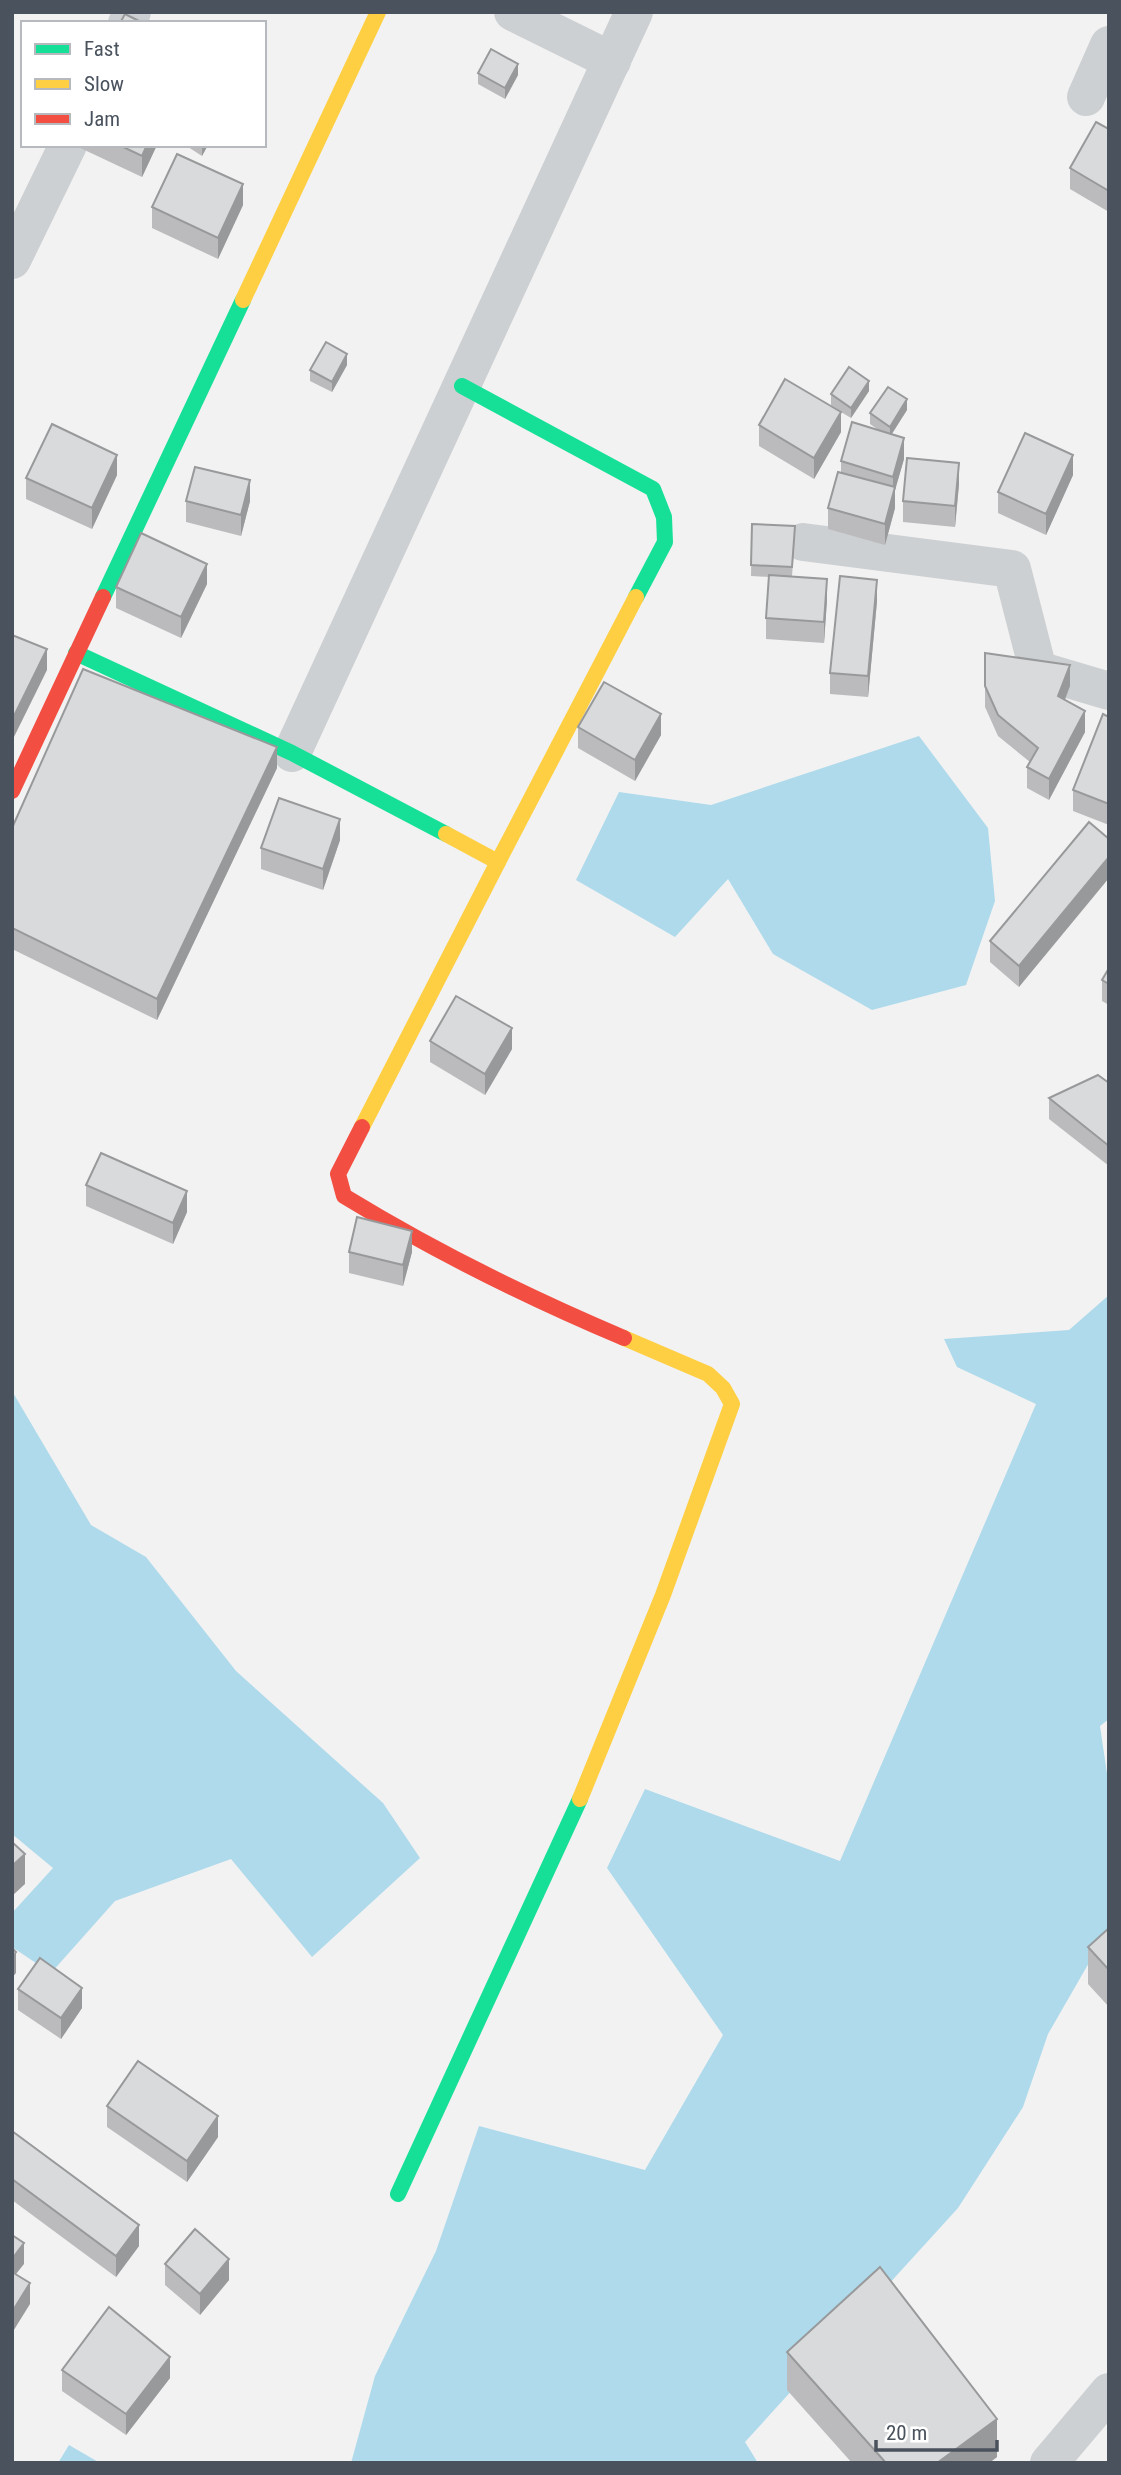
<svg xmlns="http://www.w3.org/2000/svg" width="1121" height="2475" font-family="'Roboto Condensed',sans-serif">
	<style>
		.water { fill: #aedaeb }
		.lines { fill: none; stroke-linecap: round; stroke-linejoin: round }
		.street { stroke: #cdd0d2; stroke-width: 38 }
		.fast { stroke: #16e098; stroke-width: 16 }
		.slow { stroke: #ffcf43; stroke-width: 16 }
		.jam { stroke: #f24e42; stroke-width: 16 }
		.wall { fill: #bbbbbd }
		.shaded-wall { fill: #98999a }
		.building { fill: #d9dadc; stroke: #98999a; stroke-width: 2 }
	</style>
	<rect width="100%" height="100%" fill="#f2f2f2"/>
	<!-- water -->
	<g class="water">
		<polygon points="919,736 988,828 995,901 966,985 872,1010 773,954 728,879 675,937 576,880 619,792 711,805"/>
		<polygon points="1109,1295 1109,1719 1100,1726 1109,1787 1109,1928 1048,2034 1023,2107 958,2208 745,2442 758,2463 351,2463 375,2376 436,2251 479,2126 645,2170 723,2035 607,1868 645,1789 840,1861 1036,1404 957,1367 944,1339 1069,1330"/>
		<polygon points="12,1391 91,1525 146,1557 236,1671 383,1803 420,1858 312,1957 231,1859 115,1901 51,1973 12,1947 12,1913 53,1868 12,1834"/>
		<polygon points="69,2445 100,2463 58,2463"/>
	</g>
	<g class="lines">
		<!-- street -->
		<g class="street">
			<polyline points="513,12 612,61"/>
			<polyline points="127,23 132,12"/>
			<polyline points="1086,97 1109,45"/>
			<polyline points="12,260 68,145"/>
			<polyline points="803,542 1012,569 1038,670 1109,691"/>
			<polyline points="292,753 634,12"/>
			<polyline points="1049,2463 1109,2392"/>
		</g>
		<!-- fast -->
		<g class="fast">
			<polyline points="462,386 653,489 664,517 665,542 636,597"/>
			<polyline points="103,597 243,300"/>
			<polyline points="76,653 292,753 446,834"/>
			<polyline points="398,2194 580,1799"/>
		</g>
		<!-- slow -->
		<g class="slow">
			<polyline points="243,300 378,12"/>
			<polyline points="446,834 498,862 636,597"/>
			<polyline points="362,1127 498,862"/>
			<polyline points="580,1799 663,1595 732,1404 723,1388 708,1374 624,1338"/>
		</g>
		<!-- jam -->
		<g class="jam">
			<polyline points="12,791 103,597"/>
			<path d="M362,1127L338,1174L344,1196C434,1251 527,1297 624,1338"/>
		</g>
	</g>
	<!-- wall -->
	<g class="wall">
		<polygon points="478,73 518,75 505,99 478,84"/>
		<polygon points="1109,129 1109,212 1070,189 1070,168"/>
		<polygon points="76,145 157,145 142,177 76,146"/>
		<polygon points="185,145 208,145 202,156"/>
		<polygon points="243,205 218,259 152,228 152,207"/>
		<polygon points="347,365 332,392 310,381 310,370"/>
		<polygon points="869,391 851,418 841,412 841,432 814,479 759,446 759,425 840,411 831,405 831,394"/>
		<polygon points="907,410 891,434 904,459 895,490 895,508 885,545 828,529 828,508 841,472 841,461 880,431 870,424 870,413"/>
		<polygon points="117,475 92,529 26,499 26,478"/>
		<polygon points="1073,475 1046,535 998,513 998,492"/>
		<polygon points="959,484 955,527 903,522 903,501"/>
		<polygon points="186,501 250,501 241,536 186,522"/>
		<polygon points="752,524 795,536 792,576 827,600 824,643 766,639 766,618 769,577 751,576"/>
		<polygon points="207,584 181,638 116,608 116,587"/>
		<polygon points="877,601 868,697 830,694 830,673"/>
		<polygon points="985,653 1070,686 1065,700 1085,732 1049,800 1027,788 1027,767 1030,762 998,736 985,707"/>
		<polygon points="1109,717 1109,825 1073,811 1073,790"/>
		<polygon points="578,727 661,735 635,781 578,748"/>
		<polygon points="277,768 157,1020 12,949 12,828"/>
		<polygon points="1089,822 1019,987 990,962 990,941"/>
		<polygon points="340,840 323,890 261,869 261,848"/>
		<polygon points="1109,968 1109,1005 1102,1001 1102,980"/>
		<polygon points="430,1041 512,1049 485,1095 430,1062"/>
		<polygon points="1109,1083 1109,1166 1049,1119 1049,1098"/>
		<polygon points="86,1185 187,1212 173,1244 86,1206"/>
		<polygon points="349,1252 412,1252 403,1286 349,1273"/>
		<polygon points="1109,1928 1109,2007 1088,1984 1088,1947"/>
		<polygon points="18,1989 82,2008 61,2039 18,2010"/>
		<polygon points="107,2106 218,2137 187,2182 107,2127"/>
		<polygon points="12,2131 139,2246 116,2277 12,2200"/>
		<polygon points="165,2264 229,2280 200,2315 165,2285"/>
		<polygon points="787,2352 997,2457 989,2463 852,2463 787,2390"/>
		<polygon points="62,2370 170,2378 126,2435 62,2391"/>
	</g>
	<!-- shaded-wall -->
	<g class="shaded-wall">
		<polygon points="518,64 518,75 505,99 505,88"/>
		<polygon points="147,145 157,145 142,177 142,156"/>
		<polygon points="202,145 208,145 202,156"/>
		<polygon points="243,184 243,205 218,259 218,238"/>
		<polygon points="347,354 347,365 332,392 332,382"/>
		<polygon points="869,381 869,391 851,418 851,408"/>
		<polygon points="907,399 907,410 890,437 890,427"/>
		<polygon points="841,412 841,432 814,479 814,458"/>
		<polygon points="904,438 904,459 895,490 895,508 885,545 885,524 893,496 893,477"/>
		<polygon points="117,455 117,475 92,529 92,508"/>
		<polygon points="1073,455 1073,475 1046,535 1046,514"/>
		<polygon points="959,463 959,484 955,527 955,506"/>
		<polygon points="250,480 250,501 241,536 241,515"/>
		<polygon points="207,564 207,584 181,638 181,617"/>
		<polygon points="827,579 827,600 824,643 824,622"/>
		<polygon points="877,580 877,601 868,697 868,676"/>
		<polygon points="47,649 47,670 12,741 12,720"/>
		<polygon points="1070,665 1070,686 1058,717 1058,696"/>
		<polygon points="1085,711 1085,732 1049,800 1049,779"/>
		<polygon points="661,714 661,735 635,781 635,760"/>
		<polygon points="277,747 277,768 157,1020 157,999"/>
		<polygon points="340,819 340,840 323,890 323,869"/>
		<polygon points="1109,857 1109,878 1019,987 1019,966"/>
		<polygon points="512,1028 512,1049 485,1095 485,1074"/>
		<polygon points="187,1191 187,1212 173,1244 173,1223"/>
		<polygon points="412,1231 412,1252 403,1286 403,1265"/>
		<polygon points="25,1854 25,1884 12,1896 12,1866"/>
		<polygon points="16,1952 16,1973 12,1978 12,1957"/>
		<polygon points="82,1988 82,2008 61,2039 61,2018"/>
		<polygon points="218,2116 218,2137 187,2182 187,2161"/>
		<polygon points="139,2225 139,2246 116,2277 116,2256"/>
		<polygon points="24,2243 24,2264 12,2279 12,2259"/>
		<polygon points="229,2259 229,2280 200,2315 200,2294"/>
		<polygon points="30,2283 30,2304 12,2333 12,2312"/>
		<polygon points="170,2357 170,2378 126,2435 126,2414"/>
		<polygon points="997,2419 997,2457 989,2463 937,2463"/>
	</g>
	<!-- building -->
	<g class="building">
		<polygon points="125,14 143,23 120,23"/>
		<polygon points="491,49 518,64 505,88 478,73"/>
		<polygon points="1096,122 1109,129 1109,191 1070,168"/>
		<polygon points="119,145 147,145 142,156"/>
		<polygon points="177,154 243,184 218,238 152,207"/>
		<polygon points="326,342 347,354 332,382 310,370"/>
		<polygon points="849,367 869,381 851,408 831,394"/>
		<polygon points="785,379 841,412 814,458 759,425"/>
		<polygon points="888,387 907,399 890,427 870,413"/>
		<polygon points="852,422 904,438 893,477 841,461"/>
		<polygon points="52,424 117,455 92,508 26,478"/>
		<polygon points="1025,433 1073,455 1046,514 998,492"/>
		<polygon points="907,458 959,463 955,506 903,501"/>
		<polygon points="195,467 250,480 241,515 186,501"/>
		<polygon points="838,472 895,487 885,524 828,508"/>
		<polygon points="752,524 795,526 792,567 751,565"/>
		<polygon points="141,533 207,564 181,617 116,587"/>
		<polygon points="769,575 827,579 824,622 766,618"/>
		<polygon points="840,576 877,580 868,676 830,673"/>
		<polygon points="12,635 47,649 12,720"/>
		<polygon points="985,653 1070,665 1058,696 1085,711 1049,779 1027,767 1038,748 998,715 985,686"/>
		<polygon points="83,669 277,747 157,999 12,928 12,828"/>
		<polygon points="604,682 661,714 635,760 578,727"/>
		<polygon points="1103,714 1109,717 1109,804 1073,790"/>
		<polygon points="279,798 340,819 323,869 261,848"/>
		<polygon points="1089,822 1109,839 1109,857 1019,966 990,941"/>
		<polygon points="1109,968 1109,984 1102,980"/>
		<polygon points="456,996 512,1028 485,1074 430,1041"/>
		<polygon points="1098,1075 1109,1083 1109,1146 1049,1098"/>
		<polygon points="101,1153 187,1191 173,1223 86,1185"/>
		<polygon points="357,1217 412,1231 403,1265 349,1252"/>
		<polygon points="12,1842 25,1854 12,1866"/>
		<polygon points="1109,1928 1109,1970 1088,1947"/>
		<polygon points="12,1948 16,1952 12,1957"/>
		<polygon points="40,1958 82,1988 61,2018 18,1989"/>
		<polygon points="138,2061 218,2116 187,2161 107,2106"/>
		<polygon points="12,2131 139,2225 116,2256 12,2179"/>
		<polygon points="195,2229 229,2259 200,2294 165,2264"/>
		<polygon points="12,2235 24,2243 12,2259"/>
		<polygon points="880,2267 997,2419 937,2463 886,2463 787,2352"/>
		<polygon points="12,2272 30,2283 12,2312"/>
		<polygon points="109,2307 170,2357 126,2414 62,2370"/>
	</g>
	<!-- border -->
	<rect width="1121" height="2475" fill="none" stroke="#49525d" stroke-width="28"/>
	<!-- legend -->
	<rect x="21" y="21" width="245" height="126" fill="#ffffff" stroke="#b6babe" stroke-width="2"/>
	<rect x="35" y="44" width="35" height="10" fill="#16e098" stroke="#b6babe" stroke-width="2"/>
	<text x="84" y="56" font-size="21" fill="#49525d">Fast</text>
	<rect x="35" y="79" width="35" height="10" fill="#ffcf43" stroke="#b6babe" stroke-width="2"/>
	<text x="84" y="91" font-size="21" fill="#49525d">Slow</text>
	<rect x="35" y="114" width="35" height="10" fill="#f24e42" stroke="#b6babe" stroke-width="2"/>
	<text x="84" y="126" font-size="21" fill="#49525d">Jam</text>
	<!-- scale -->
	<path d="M876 2440v10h121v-10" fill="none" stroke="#49525d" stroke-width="3.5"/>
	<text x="886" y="2440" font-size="21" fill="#49525d" stroke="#ffffff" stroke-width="5" paint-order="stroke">20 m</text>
</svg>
